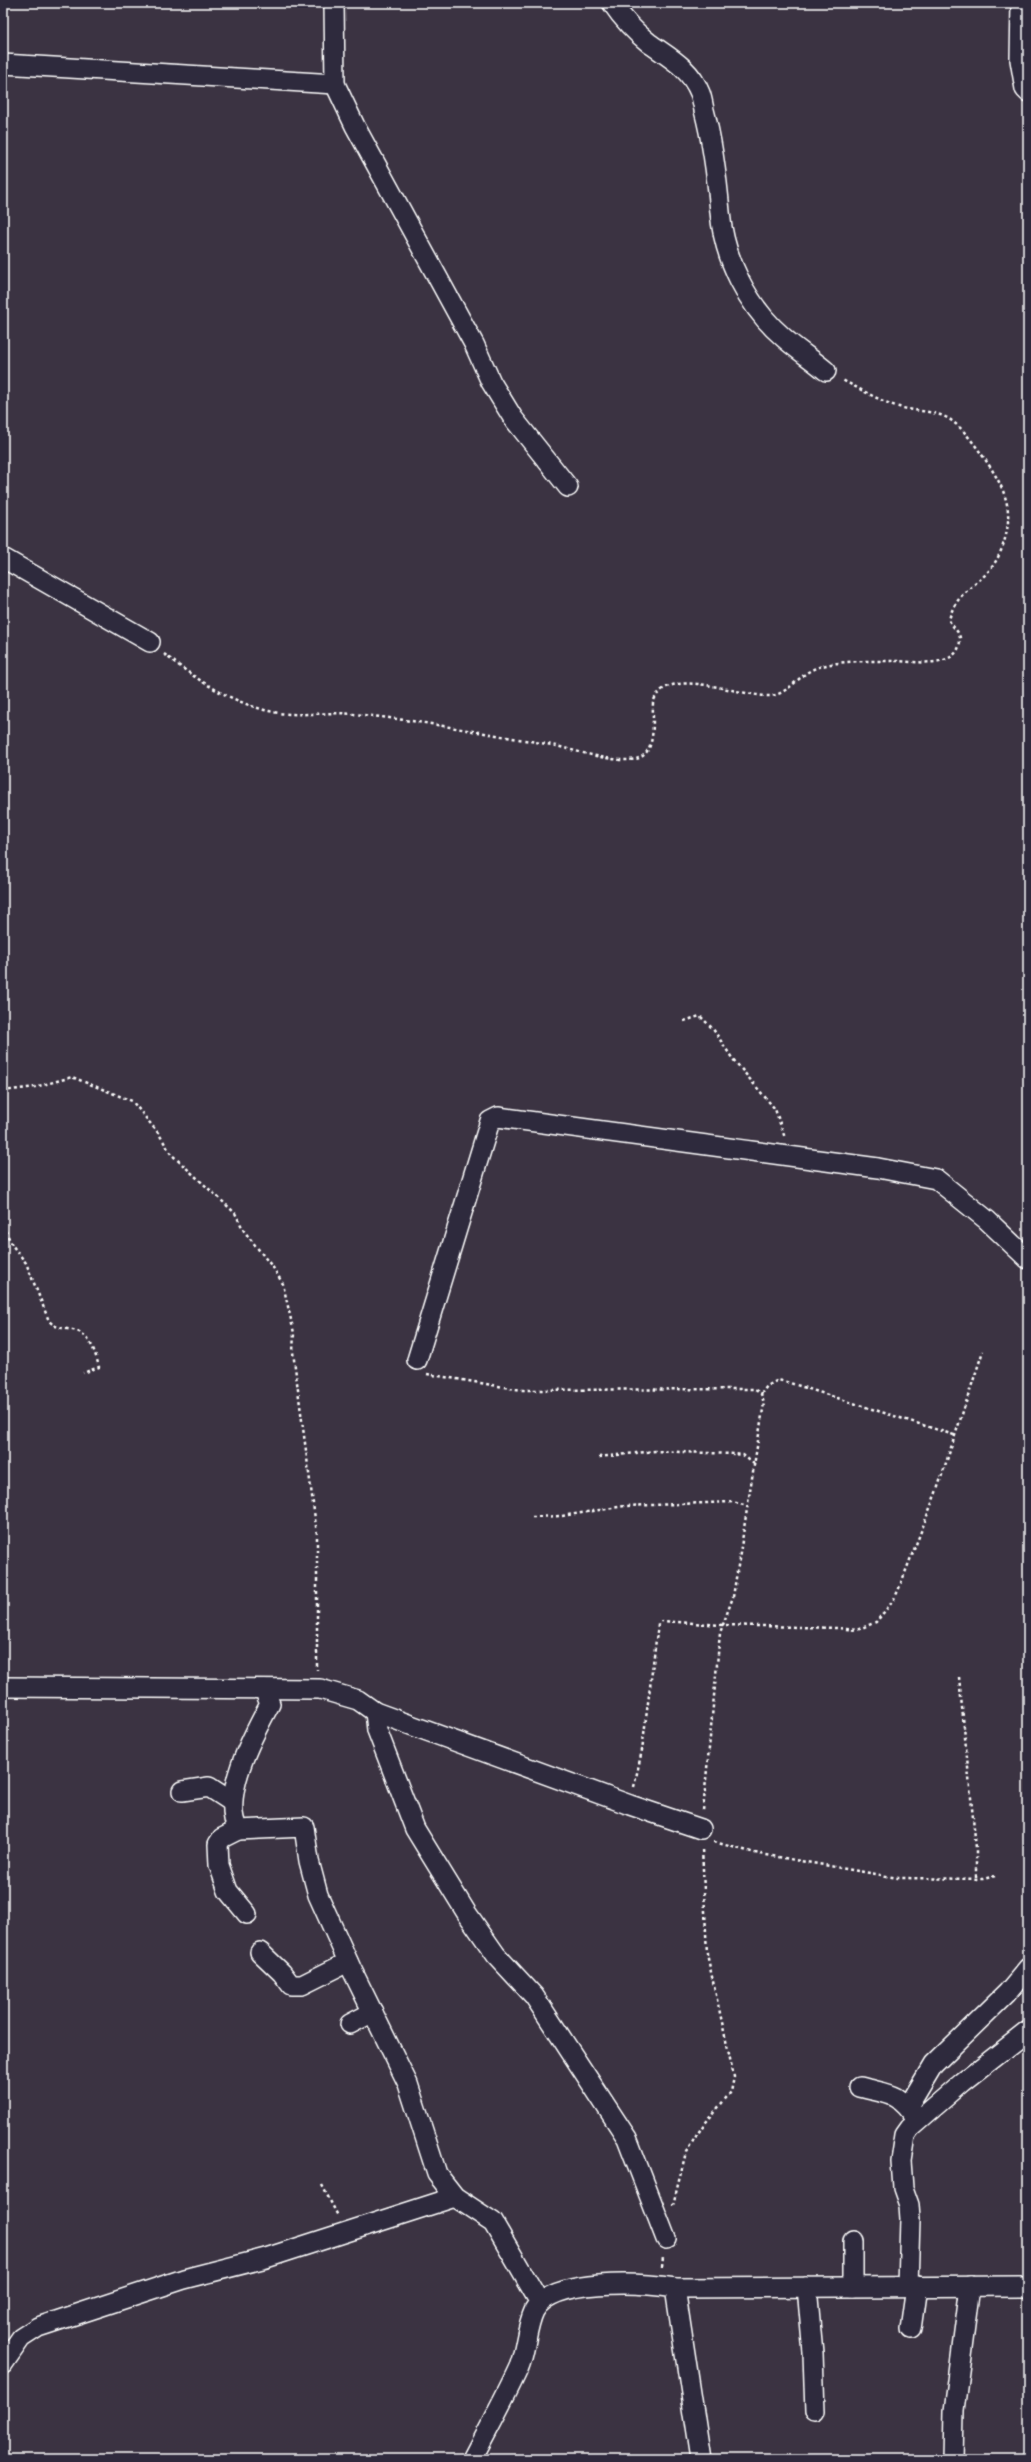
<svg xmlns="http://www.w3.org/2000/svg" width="1031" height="2462" font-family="Mynerve,sans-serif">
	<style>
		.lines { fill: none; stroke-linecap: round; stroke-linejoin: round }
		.street-casing { stroke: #fff; stroke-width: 22 }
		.path { stroke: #fff; stroke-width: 2.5; stroke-dasharray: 3 3; stroke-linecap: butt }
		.street { stroke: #2f2a3d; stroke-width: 19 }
	</style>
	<rect width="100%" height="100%" fill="#3b3342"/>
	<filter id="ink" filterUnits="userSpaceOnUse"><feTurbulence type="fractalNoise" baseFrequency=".025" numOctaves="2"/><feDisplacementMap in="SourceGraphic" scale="8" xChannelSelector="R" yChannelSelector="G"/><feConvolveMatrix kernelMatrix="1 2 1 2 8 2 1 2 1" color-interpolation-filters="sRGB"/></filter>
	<g filter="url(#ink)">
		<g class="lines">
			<defs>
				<g id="street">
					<polyline points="334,3 335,84 355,126 474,344 491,382 513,418 568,487"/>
					<path d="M612,3C622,18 635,32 649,43C670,58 690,68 700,93C702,98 703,105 704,110C713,144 717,178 720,212C724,259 748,307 783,337C796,349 812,359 826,371"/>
					<polyline points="1021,3 1020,60 1025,89 1028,92"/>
					<polyline points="3,64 335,84"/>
					<polyline points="3,558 150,642"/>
					<polyline points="417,1360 490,1121 498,1117 878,1168 936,1179 987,1220 1028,1259"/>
					<polyline points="3,1687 320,1689 358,1700 375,1712 630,1805 701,1829"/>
					<path d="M264,1689L270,1704C253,1735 220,1796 238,1830L304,1827L309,1861L318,1895L351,1968L408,2084L437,2174L455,2197L493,2222L540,2303"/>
					<polyline points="375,1712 377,1730 415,1829 466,1912 496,1955 534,1996 627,2138 666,2239"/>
					<polyline points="182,1791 209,1787 232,1802"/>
					<polyline points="238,1830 222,1838 218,1844 219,1865 228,1891 247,1914"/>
					<polyline points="260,1952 282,1973 291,1985 302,1985 348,1962"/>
					<polyline points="350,2024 373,2012"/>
					<path d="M860,2087C890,2095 897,2091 915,2117"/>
					<polyline points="908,2107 933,2065 1007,1993 1028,1968"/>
					<polyline points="853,2241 853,2287"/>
					<polyline points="908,2286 910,2219 909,2205 903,2188 901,2161 905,2135 910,2128 963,2082 1028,2031"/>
					<polyline points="807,2287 813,2353 815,2413"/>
					<polyline points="675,2288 701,2459"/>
					<polyline points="911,2329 917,2286"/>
					<polyline points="3,2364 21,2338 38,2327 184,2279 266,2258 455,2197"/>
					<path d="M472,2459C488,2428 505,2398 519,2367C526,2350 526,2328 534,2311C552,2277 642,2283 675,2288L1028,2286"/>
					<polyline points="953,2459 954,2411 970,2286"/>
				</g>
			</defs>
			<!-- street casing -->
			<use href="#street" class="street-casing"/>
			<!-- path -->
			<g class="path">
				<path d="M164,654C194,678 230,702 269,711C296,718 325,711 353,714C418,720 483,733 547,744C569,748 619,766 639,758C657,751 652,719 653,703C665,663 740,697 770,696C790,694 800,672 819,667C842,660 870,661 894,661C913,661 961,671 960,638C959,631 952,627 949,620C957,586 986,586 1000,553C1018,510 1004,486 980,452C972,441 963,429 952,421C938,410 916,412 899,407C879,401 861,389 842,380"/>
				<polyline points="684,1021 700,1016 713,1029 732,1058 775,1109 785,1138"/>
				<polyline points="3,1091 35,1087 72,1077 132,1101 159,1134 171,1154 235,1213 244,1231 274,1269 283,1284 287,1302 294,1333 293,1352 317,1534 317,1670"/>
				<path d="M3,1225L12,1245L26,1263L49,1321C57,1329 63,1328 73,1330C90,1333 95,1352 99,1367L83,1373"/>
				<polyline points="427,1374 521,1390 754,1389 761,1394 764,1403 733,1597 720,1633 703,1811"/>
				<polyline points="761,1394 767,1386 778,1380 790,1383 954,1435"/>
				<polyline points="599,1457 655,1451 734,1454 743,1455 754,1464"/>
				<polyline points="532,1517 562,1516 625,1506 733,1502 747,1506"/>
				<polyline points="959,1677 976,1848 976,1879"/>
				<polyline points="634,1787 642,1750 658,1624 662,1621 722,1625 837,1628 857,1630 876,1622 893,1601 898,1591 937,1490 983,1351"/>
				<polyline points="714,1842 755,1853 898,1878 983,1879 995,1876"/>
				<polyline points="322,2185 338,2216"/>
				<polyline points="673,2205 686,2152 702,2127 731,2092 734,2077 707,1954 702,1848"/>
				<polyline points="662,2267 663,2257"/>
			</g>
			<!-- street -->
			<use href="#street" class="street"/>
		</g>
	</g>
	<!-- margin -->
	<rect width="1031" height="2462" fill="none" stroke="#2f2a3d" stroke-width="16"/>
	<rect x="8" y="8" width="1015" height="2446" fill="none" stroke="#fff" stroke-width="1.5" filter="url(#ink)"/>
</svg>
